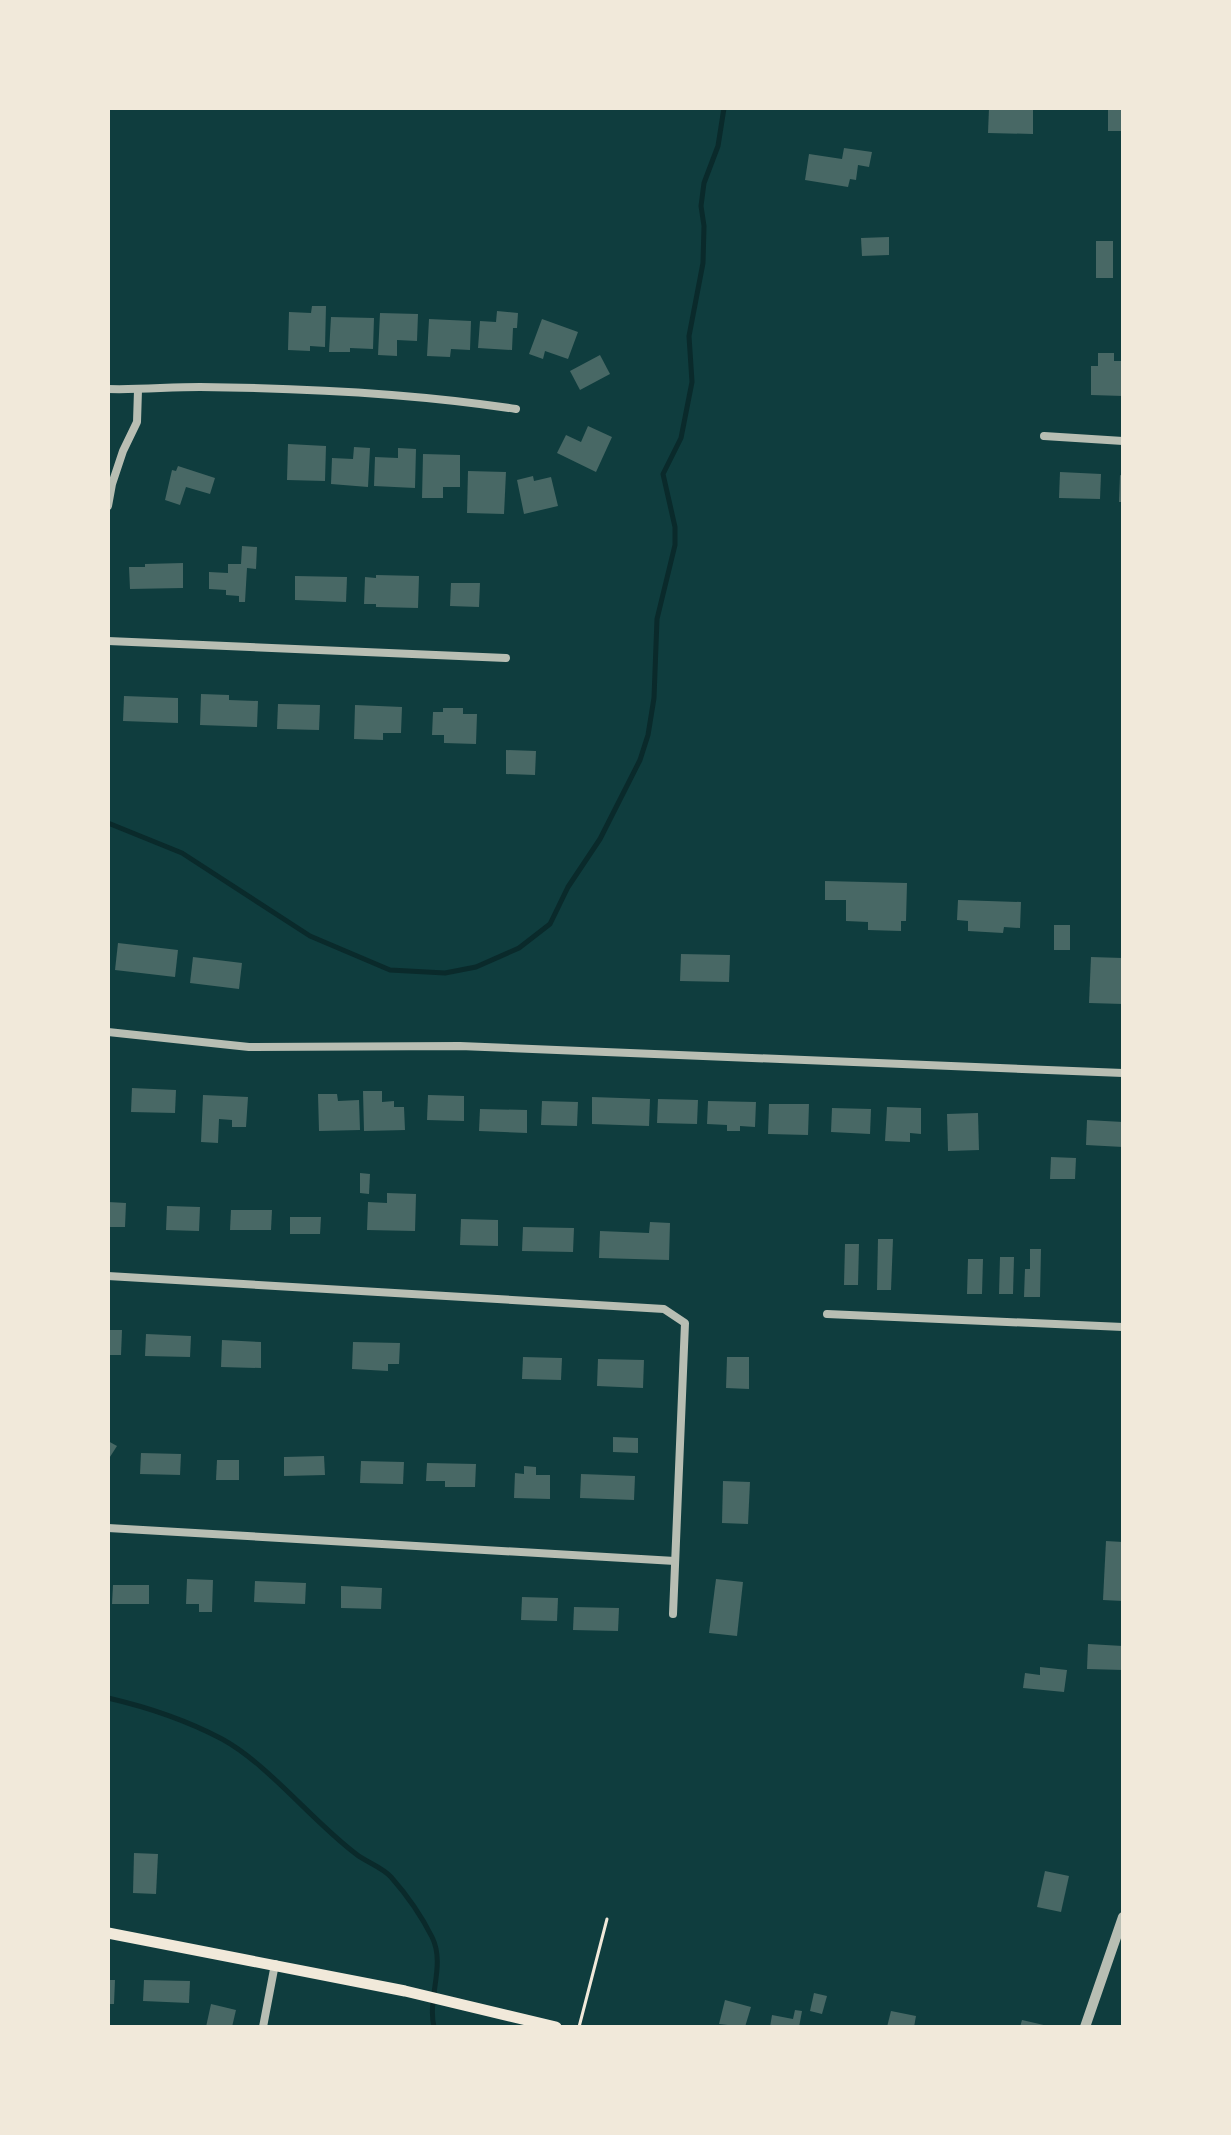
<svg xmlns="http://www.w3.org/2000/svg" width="1231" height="2135" font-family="'Asap Condensed',sans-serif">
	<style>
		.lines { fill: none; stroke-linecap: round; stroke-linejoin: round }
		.stream { stroke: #0a2a2b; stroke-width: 5 }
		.building { fill: #486865 }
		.path { stroke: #f1e9da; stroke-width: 3 }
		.minor { stroke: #b8beb3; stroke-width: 8 }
		.tertiary { stroke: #b8beb3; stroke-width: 10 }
		.secondary { stroke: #f1e9da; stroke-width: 11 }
	</style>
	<rect width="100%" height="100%" fill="#0f3d3e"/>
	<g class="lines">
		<!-- stream -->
		<g class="stream">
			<polyline points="108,823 182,853 310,936 390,970 445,973 476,967 519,948 550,924 568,887 600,839 640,760 648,735 654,698 657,619 675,545 675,527 663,474 681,438 692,382 689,336 703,263 704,226 701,206 704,183 718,146 724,108"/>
			<path d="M108,1698C147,1707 186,1720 222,1739C268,1764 312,1821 356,1854C366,1862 382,1867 391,1877C406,1894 422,1917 432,1937C446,1965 427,1998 434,2027"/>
		</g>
	</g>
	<!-- building -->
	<g class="building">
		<polygon points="989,108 1033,108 1033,134 988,133"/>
		<rect x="1108" y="108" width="15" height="23"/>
		<polygon points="844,148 872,152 869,167 858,165 856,180 850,179 848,187 805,180 809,154 842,159"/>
		<polygon points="889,237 889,255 862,256 861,238"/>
		<rect x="1096" y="241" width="17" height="37"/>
		<polygon points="312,306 326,306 325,347 310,346 310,351 288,350 289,312 311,313"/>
		<polygon points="497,311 518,313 517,328 513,328 512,350 478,348 480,321 496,322"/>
		<polygon points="380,313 418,314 417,341 397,340 397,356 378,355"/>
		<polygon points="331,317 374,318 373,349 350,348 350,352 329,352"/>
		<polygon points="429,319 471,321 470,350 451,349 450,357 427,356"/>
		<polygon points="542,319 578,332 568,359 545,351 543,359 529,354"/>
		<polygon points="1098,353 1114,353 1114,361 1123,361 1123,396 1091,395 1091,366 1098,366"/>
		<polygon points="600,355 610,374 580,390 570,371"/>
		<polygon points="588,426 612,437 596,472 557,453 566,435 581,442"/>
		<polygon points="288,444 326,446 325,481 287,480"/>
		<polygon points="354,447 370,448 368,487 331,484 332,458 353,459"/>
		<polygon points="398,448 416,449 415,488 374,486 375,457 398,458"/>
		<polygon points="423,454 460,455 460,487 443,487 443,498 422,498"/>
		<polygon points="178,466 215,478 210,494 186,487 180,505 165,500 172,470 176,471"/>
		<polygon points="468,471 506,472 504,514 467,513"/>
		<polygon points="1060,472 1101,474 1100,499 1059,498"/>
		<polygon points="1120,475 1123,476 1123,502 1119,502"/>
		<polygon points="533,476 534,481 551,477 558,506 524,514 517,480"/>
		<polygon points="242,546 257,547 256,569 247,568 245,602 239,602 239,596 226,595 226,590 209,589 209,572 228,573 228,564 241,564"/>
		<polygon points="183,563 183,588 130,589 129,567 145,567 145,564"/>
		<polygon points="376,575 419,576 418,608 376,607 376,604 364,604 365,577 376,578"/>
		<polygon points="295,576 347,577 346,602 295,600"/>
		<polygon points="451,583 480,583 479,607 450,606"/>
		<polygon points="201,694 229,695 229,700 258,701 257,727 200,725"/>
		<polygon points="124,696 178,698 178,723 123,721"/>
		<polygon points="278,704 320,705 319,730 277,729"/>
		<polygon points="355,705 402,707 401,733 383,733 383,740 354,739"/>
		<polygon points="443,708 463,708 463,714 477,714 476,744 444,743 444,735 432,735 433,712 443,712"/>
		<polygon points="506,750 536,751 535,775 506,774"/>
		<polygon points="825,881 907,883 906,921 901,921 901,931 868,930 868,922 846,921 846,900 825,900"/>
		<polygon points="958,900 1021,902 1020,928 1004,927 1003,933 968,931 968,921 957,920"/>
		<rect x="1054" y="925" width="16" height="25"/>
		<polygon points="118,943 178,950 175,977 115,970"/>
		<polygon points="681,954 730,955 729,982 680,981"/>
		<polygon points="193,957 242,963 239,989 190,983"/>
		<polygon points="1091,957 1123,958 1123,1004 1089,1003"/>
		<polygon points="132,1088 176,1090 175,1113 131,1112"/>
		<polygon points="363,1091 382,1091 382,1102 394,1101 394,1107 404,1107 405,1130 364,1131"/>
		<polygon points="318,1094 337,1094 338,1101 359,1100 360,1130 319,1131"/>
		<polygon points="203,1095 248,1097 246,1127 232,1127 232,1120 219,1119 218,1143 201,1142"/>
		<polygon points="428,1095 464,1096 464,1121 427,1120"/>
		<polygon points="592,1097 650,1099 649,1126 592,1124"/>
		<polygon points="658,1099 698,1100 697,1124 657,1123"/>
		<polygon points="542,1101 578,1102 577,1126 541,1125"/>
		<polygon points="708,1101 756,1102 755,1127 740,1126 740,1131 727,1131 727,1125 707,1124"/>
		<polygon points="769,1104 809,1104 808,1135 768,1134"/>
		<polygon points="887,1107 921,1108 921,1134 910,1133 910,1142 885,1141"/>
		<polygon points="832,1108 871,1109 870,1134 831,1132"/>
		<polygon points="480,1109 527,1110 527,1133 479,1131"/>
		<polygon points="978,1113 979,1150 948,1151 947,1114"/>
		<polygon points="1087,1120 1123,1122 1123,1147 1086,1145"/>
		<polygon points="1051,1157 1076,1158 1075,1179 1050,1179"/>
		<polygon points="360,1173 370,1174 369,1194 360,1193"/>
		<polygon points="387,1193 416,1194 415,1231 367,1230 368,1202 387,1203"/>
		<polygon points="108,1202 126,1203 125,1227 108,1227"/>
		<polygon points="167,1206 200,1207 199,1231 166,1230"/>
		<polygon points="231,1210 272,1210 271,1230 230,1230"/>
		<polygon points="290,1217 321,1217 320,1234 290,1234"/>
		<polygon points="461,1219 498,1220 498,1246 460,1245"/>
		<polygon points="650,1222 670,1223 669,1260 599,1258 600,1231 649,1233"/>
		<polygon points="523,1227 574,1228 573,1252 522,1251"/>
		<polygon points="878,1239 893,1239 891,1290 877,1290"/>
		<polygon points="845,1244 859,1244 858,1285 844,1285"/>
		<polygon points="1030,1249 1041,1249 1040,1297 1024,1297 1025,1269 1030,1269"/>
		<polygon points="1000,1257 1014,1257 1013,1294 999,1294"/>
		<polygon points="968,1259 983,1259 982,1294 967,1294"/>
		<polygon points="108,1330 122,1330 121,1355 108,1355"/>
		<polygon points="146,1334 191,1336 190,1357 145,1356"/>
		<polygon points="222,1340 261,1342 261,1368 221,1367"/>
		<polygon points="353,1342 400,1343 399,1364 388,1364 388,1371 352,1369"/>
		<polygon points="523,1357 562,1358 561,1380 522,1379"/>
		<polygon points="727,1357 749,1357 749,1389 726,1388"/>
		<polygon points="598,1359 644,1360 643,1388 597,1386"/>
		<polygon points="613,1437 638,1438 638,1453 613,1452"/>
		<polygon points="108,1441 117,1446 108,1460"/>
		<polygon points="141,1453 181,1454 180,1475 140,1474"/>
		<polygon points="324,1456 325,1475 284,1476 284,1457"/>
		<polygon points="217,1460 239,1460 239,1480 216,1480"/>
		<polygon points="361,1461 404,1462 403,1484 360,1483"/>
		<polygon points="427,1463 476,1464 475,1487 445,1487 445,1481 426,1481"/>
		<polygon points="524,1466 536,1467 536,1475 550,1475 550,1499 514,1498 515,1473 524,1474"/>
		<polygon points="581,1474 635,1476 634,1500 580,1498"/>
		<polygon points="723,1481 750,1482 748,1524 722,1523"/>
		<polygon points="1106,1541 1123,1542 1123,1601 1103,1600"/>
		<polygon points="187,1579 213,1580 212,1612 199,1612 199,1604 186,1604"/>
		<polygon points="716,1579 743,1582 737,1636 709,1633"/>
		<polygon points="255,1581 306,1583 305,1604 254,1602"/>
		<polygon points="113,1585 149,1585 149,1604 112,1604"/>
		<polygon points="341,1586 382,1588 381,1609 341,1608"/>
		<polygon points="522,1597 558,1598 557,1621 521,1620"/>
		<polygon points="574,1607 619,1608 618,1631 573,1630"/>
		<polygon points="1088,1644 1123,1646 1123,1670 1087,1669"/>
		<polygon points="1040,1667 1067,1670 1064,1692 1023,1688 1025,1673 1040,1675"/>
		<polygon points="134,1853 158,1854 156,1894 133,1893"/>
		<polygon points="1045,1871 1069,1876 1061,1912 1037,1907"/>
		<polygon points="108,1980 115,1980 114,2004 108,2004"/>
		<polygon points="144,1980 190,1981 189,2003 143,2001"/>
		<polygon points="814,1993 827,1996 822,2014 810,2011"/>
		<polygon points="725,2000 751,2007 745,2027 719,2024"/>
		<polygon points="211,2004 236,2010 232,2027 206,2027"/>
		<polygon points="795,2010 802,2011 799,2027 770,2027 772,2015 793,2019"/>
		<polygon points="891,2011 916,2016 914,2027 887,2027"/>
		<polygon points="1022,2020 1048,2026 1048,2027 1020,2027"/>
	</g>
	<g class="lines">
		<!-- path -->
		<polyline class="path" points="579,2027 607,1919"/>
		<!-- minor -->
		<g class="minor">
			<path d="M108,389C139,390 169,387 200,387C305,388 411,393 516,409"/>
			<polyline points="1044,436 1123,441"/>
			<polyline points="108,506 112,484 123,451 137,422 138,390"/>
			<polyline points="108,641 506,658"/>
			<polyline points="108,1032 249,1047 460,1046 1123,1073"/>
			<polyline points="108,1276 664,1309 685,1323 673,1614"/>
			<polyline points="827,1314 1123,1327"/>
			<polyline points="108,1528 675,1561"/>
			<polyline points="263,2027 275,1964"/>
		</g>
		<!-- tertiary -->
		<polyline class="tertiary" points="1085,2027 1123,1917"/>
		<!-- secondary -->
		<polyline class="secondary" points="108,1933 405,1991 556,2027"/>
	</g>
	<!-- border -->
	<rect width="1231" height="2135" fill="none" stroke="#f1e9da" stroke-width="220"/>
</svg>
